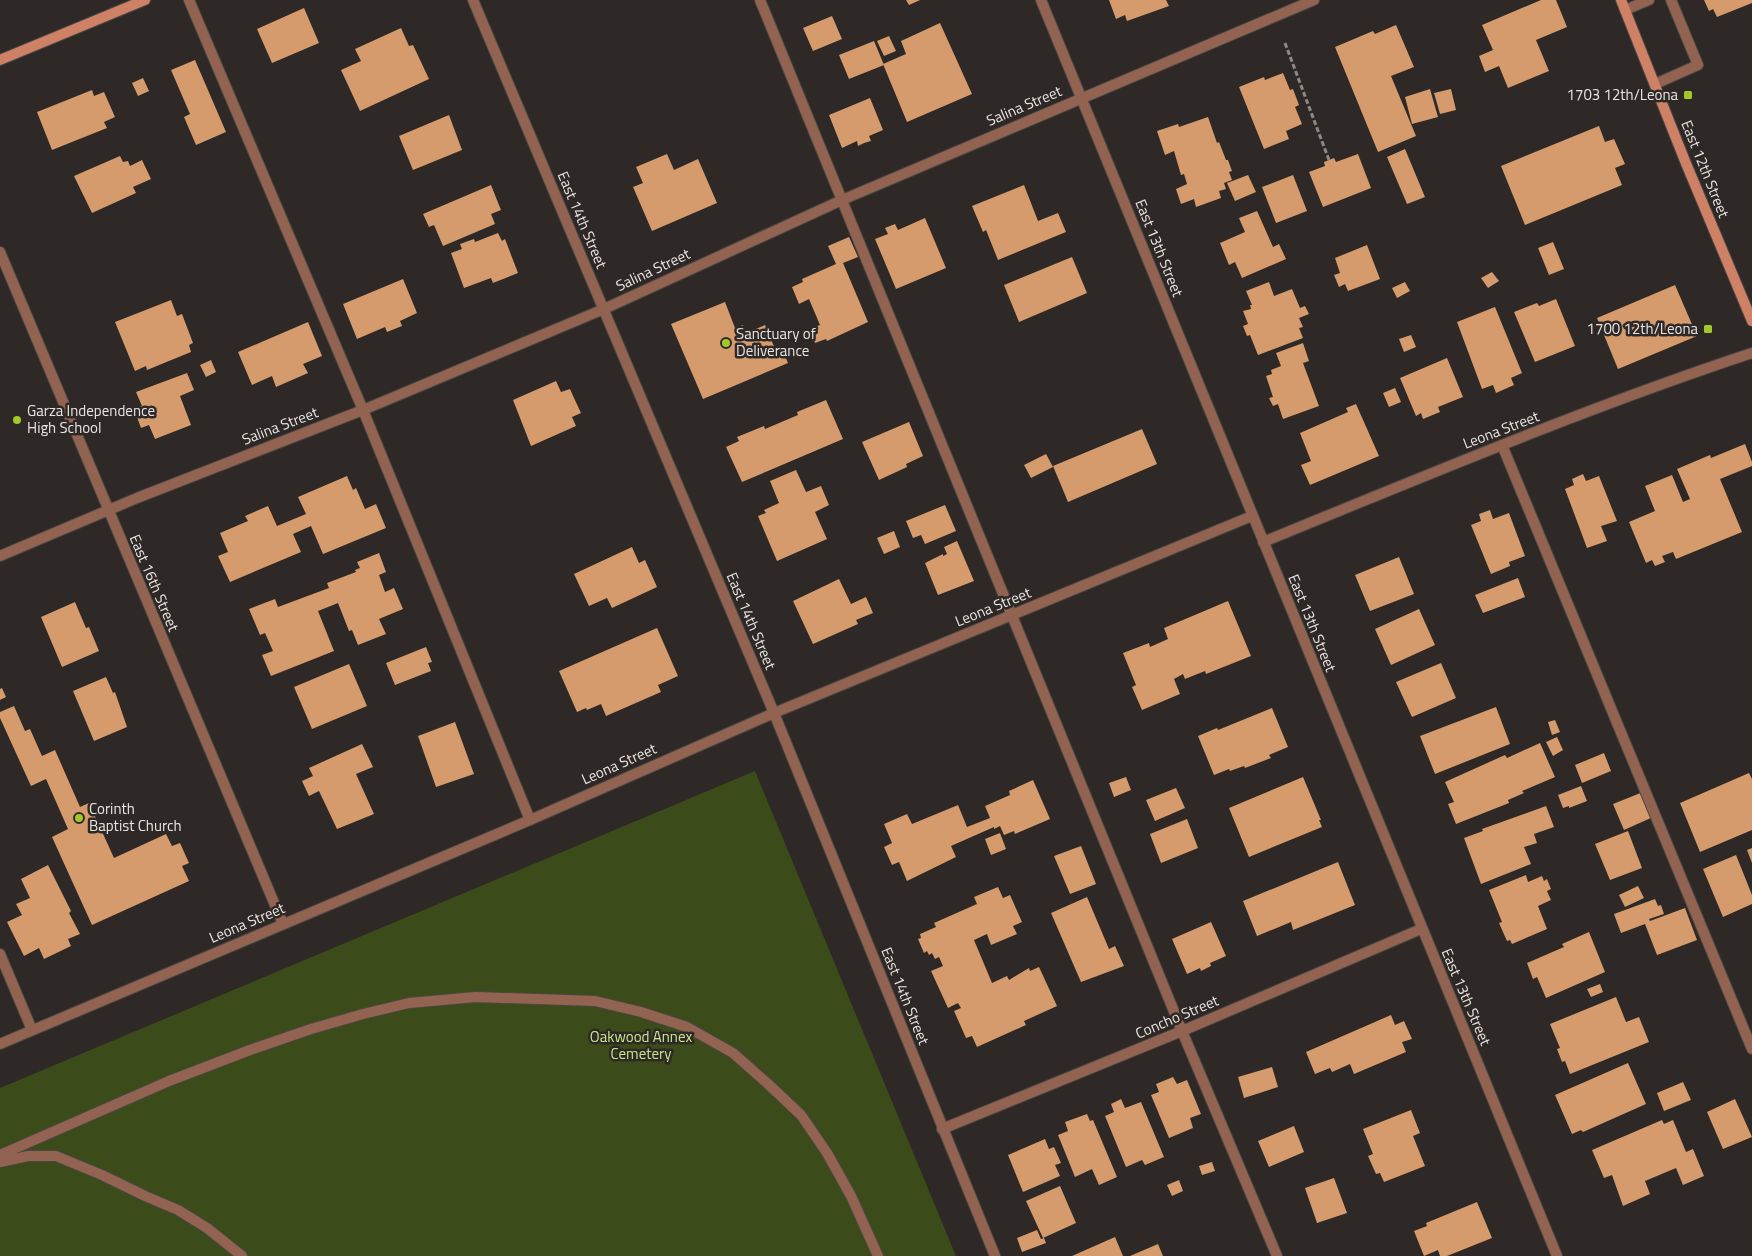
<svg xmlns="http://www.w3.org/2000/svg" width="1752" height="1256" font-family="'Titillium Web',sans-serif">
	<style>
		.green { fill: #3b4b19 }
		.building { fill: #d59b6c }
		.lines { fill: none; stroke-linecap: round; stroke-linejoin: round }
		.lane-casing { stroke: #4c4744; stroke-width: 12 }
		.street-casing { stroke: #4c4744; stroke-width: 12 }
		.secondary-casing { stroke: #4c4744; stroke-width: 12 }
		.path { stroke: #8e8987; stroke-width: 3; stroke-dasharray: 5 2.5; stroke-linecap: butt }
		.lane { stroke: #936352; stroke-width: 10 }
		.street { stroke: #936352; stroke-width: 10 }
		.secondary { stroke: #cf8166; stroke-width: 10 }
		.poi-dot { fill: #a3c927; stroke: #2e2926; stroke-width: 2 }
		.labels { text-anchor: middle; stroke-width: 5; stroke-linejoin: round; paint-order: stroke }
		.poi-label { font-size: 15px; fill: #e9e5e3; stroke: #2e2926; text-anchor: start }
		.street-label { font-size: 15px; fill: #e9e5e3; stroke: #2e2926 }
		.park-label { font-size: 15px; fill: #c6e78b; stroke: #2e2926 }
	</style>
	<rect width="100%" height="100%" fill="#2e2926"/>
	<!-- green -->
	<polygon class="green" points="755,771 956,1256 0,1256 0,1088"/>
	<!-- building -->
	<g class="building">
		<polygon points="906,0 920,0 909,5"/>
		<polygon points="1109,0 1166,0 1169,6 1127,21 1125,15 1116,19"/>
		<polygon points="1541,0 1556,0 1567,27 1536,40 1549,71 1508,88 1499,66 1485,72 1479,56 1493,50 1482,25"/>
		<polygon points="1704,0 1752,0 1752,3 1717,17 1713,9 1709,11"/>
		<polygon points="304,8 319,43 272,63 257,29"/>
		<polygon points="832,16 842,39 813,51 803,28"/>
		<polygon points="940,23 972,94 907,122 883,64 906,54 901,41"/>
		<polygon points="1396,25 1414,67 1391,76 1416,136 1378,152 1335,47 1373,31 1375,34"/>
		<polygon points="401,28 409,46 413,45 429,79 360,111 341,70 361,61 355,49"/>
		<polygon points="889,36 896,51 884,56 877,41"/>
		<polygon points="874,41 884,65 849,79 839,55"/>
		<polygon points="195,60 226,132 196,145 184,117 190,114 171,70"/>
		<polygon points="1283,73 1290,90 1293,89 1299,105 1295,107 1302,124 1286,131 1289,139 1264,149 1239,87 1264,77 1265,80"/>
		<polygon points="143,78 149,91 138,96 132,83"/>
		<polygon points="1430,89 1438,117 1412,124 1405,97"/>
		<polygon points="1451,89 1456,110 1440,114 1434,93"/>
		<polygon points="92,90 94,96 104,92 115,117 104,122 107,128 52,150 37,112"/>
		<polygon points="870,98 883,130 869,136 871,141 864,143 858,146 857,141 842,148 829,115"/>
		<polygon points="449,115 462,150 413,170 399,136"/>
		<polygon points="1208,117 1217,143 1219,142 1226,160 1228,160 1232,171 1229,172 1232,180 1224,183 1226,189 1219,191 1221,198 1196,207 1194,199 1181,204 1176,189 1187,184 1184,174 1181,175 1174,151 1165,155 1157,131 1178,124 1179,127"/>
		<polygon points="1599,126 1605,142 1614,139 1625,164 1615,168 1622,185 1525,225 1501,166"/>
		<polygon points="1405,149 1425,197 1407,204 1387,157"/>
		<polygon points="667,154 674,170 698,159 717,203 652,231 633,187 643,183 636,167"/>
		<polygon points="1358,154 1371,188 1323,207 1309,172 1325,166 1324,162 1334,158 1336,162"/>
		<polygon points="120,156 123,162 128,161 130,166 142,160 151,179 133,187 136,193 92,213 74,176"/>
		<polygon points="1248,175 1256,192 1235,201 1227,183"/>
		<polygon points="1293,175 1307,211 1276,223 1262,187"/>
		<polygon points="491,185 501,210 491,214 495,224 443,246 434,225 429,227 423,214"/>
		<polygon points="1024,185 1038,221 1058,213 1066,232 998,260 986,230 983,232 972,206"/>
		<polygon points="1257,211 1273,247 1279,244 1286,259 1242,278 1235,262 1229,265 1220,243 1245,232 1239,218"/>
		<polygon points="925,218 946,268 896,289 875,239 888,234 885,228 895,224 898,230"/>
		<polygon points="498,233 502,241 505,239 518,273 493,283 491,278 464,288 451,253 462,249 460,244 474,239 475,242"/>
		<polygon points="849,237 858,257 843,263 868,322 827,341 826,339 815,343 810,329 820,325 809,299 799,304 792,287 803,282 802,279 836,264 828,246"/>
		<polygon points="1553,242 1564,269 1549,275 1538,248"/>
		<polygon points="1367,245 1380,279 1348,291 1345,284 1339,287 1334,275 1340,273 1335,258"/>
		<polygon points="1072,257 1087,293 1019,322 1004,285"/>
		<polygon points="1492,272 1499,281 1488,288 1481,278"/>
		<polygon points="403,279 417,313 400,321 402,326 387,332 385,327 357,339 343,304"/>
		<polygon points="1269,282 1274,296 1292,289 1300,308 1305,306 1309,314 1299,318 1303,327 1299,328 1303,338 1258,355 1250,335 1247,336 1243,326 1248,324 1243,311 1251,309 1250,305 1252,305 1246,291"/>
		<polygon points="1405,282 1410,291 1397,298 1392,288"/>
		<polygon points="1675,285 1697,336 1618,369 1597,318"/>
		<polygon points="1556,299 1575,346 1535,362 1514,312 1537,303 1539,306"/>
		<polygon points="171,300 177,316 182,314 193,343 189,345 191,352 147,370 146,366 135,371 115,322"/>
		<polygon points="725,302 735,328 743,325 746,333 765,325 778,356 784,354 788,363 703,399 671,324"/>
		<polygon points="1495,307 1522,373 1511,378 1514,385 1496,393 1493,385 1482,389 1457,322"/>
		<polygon points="308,322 322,356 303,364 308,373 276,387 272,376 252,385 238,352"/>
		<polygon points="1411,335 1416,347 1404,352 1399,339"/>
		<polygon points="1303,343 1309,361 1303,363 1319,406 1283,419 1278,404 1273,406 1269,398 1273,397 1266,376 1272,374 1271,370 1281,366 1276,353"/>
		<polygon points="1447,358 1463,397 1438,407 1440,412 1423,419 1421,413 1416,416 1400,378"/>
		<polygon points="211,360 216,372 206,377 200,365"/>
		<polygon points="187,373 194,390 180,396 191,425 155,439 149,425 141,428 134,409 142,406 136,392"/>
		<polygon points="556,381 561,392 570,389 574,398 581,413 572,417 576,426 531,446 513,400"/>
		<polygon points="1395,388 1401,402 1389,407 1383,393"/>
		<polygon points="826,400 843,439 742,482 726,447 739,441 737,437 764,426 765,429 798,415 797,412"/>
		<polygon points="1356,404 1379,456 1310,485 1301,465 1311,461 1300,433 1348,412 1346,408"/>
		<polygon points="909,422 923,456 906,464 907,467 879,480 862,442"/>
		<polygon points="1142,429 1157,464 1068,502 1053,466"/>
		<polygon points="1745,444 1752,462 1752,466 1720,479 1742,532 1676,559 1673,552 1662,556 1665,562 1655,566 1652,560 1646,563 1629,522 1655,511 1645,486 1672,475 1683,502 1690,499 1677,469 1710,455 1711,458"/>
		<polygon points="1046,454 1053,467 1031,478 1024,465"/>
		<polygon points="796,470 806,492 821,486 829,505 815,512 827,539 777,561 758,516 766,513 764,510 779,503 770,481"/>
		<polygon points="1583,474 1586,481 1599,476 1617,521 1601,526 1607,541 1587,548 1565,489 1574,485 1572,479"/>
		<polygon points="347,476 353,490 356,488 365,509 376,504 386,528 323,554 311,526 293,534 301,552 230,582 218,556 228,552 220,533 248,521 245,516 268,506 277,526 306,514 298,497"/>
		<polygon points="945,505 956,531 925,544 921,535 913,538 906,521"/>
		<polygon points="1490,510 1493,519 1509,513 1525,556 1509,562 1510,566 1491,574 1471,525 1481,521 1479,514"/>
		<polygon points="894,531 900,547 884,554 877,538"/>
		<polygon points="957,541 974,581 938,595 925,563 943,554 943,556 947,554 944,547"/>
		<polygon points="632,547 639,563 645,560 657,587 612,608 607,598 589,606 574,574"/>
		<polygon points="379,553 386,572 379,575 385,592 394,588 403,609 379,619 386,634 358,645 352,630 349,631 338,603 318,611 334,651 271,676 262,655 273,651 265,633 260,635 249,609 275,599 278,607 329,588 327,583 356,572 355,570 360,568 357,562"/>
		<polygon points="1399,557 1414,594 1370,611 1355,575"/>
		<polygon points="1518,578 1525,597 1483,613 1475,595"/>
		<polygon points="839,579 851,604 866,597 873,613 856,620 858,624 813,644 793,601"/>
		<polygon points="1228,601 1251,656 1206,674 1205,671 1185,679 1183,674 1174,679 1180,694 1142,710 1132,687 1136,685 1123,653 1149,643 1150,647 1168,639 1164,628"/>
		<polygon points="75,602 86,628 89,627 99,651 62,667 41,617"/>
		<polygon points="1419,609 1435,645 1391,665 1375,629"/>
		<polygon points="657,628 678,676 658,685 661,692 606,716 601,704 587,710 586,708 577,712 559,671"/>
		<polygon points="426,647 432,662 428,663 431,671 395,685 386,663"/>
		<polygon points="1441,663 1456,698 1412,717 1396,682"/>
		<polygon points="349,664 367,706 312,729 294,687"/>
		<polygon points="106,677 113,693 115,692 127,727 94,741 73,691"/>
		<polygon points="2,688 6,697 0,700 0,689"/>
		<polygon points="14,706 25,731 30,729 42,756 55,750 80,807 89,803 114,858 166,834 172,846 180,843 189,863 182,866 189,881 92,925 52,837 68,829 46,779 31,786 0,718 0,712"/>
		<polygon points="1496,707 1510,744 1435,774 1420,736"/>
		<polygon points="1272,708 1288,747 1269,755 1271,758 1245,768 1244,766 1230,771 1229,769 1214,775 1198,736 1217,728 1218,730"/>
		<polygon points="1555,720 1560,732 1552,735 1548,722"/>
		<polygon points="455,722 474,774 436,787 418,736"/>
		<polygon points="1557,737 1563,750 1553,756 1546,742"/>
		<polygon points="1540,743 1555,777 1522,791 1524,793 1508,800 1509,803 1456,824 1448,804 1454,802 1445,782 1505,755 1507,758"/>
		<polygon points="362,744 373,767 356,774 374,814 337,829 319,791 309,796 302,781 313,776 309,768"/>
		<polygon points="1604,753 1611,771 1582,783 1575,765"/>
		<polygon points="1749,773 1752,779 1752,830 1700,852 1680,803"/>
		<polygon points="1126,777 1131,790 1114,797 1109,783"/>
		<polygon points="1303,777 1321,820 1319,820 1322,827 1249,857 1229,808"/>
		<polygon points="1033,780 1050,819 1015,834 1014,831 1004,835 1000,826 994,829 994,827 951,846 956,857 907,881 899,862 892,865 884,847 892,843 884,824 907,814 912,824 958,805 967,827 990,818 985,806 1010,795 1009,791"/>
		<polygon points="1581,786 1587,801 1569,808 1569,806 1563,808 1558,795"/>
		<polygon points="1176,788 1185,808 1155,821 1146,800"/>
		<polygon points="1643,792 1653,817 1624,830 1613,804"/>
		<polygon points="1546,806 1554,827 1534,834 1537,843 1524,847 1531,864 1481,884 1464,838 1483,831 1482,829"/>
		<polygon points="1187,819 1198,848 1161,863 1150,834"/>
		<polygon points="1628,831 1642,868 1610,880 1595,844"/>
		<polygon points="1000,833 1006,849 991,855 985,839"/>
		<polygon points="1081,846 1096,884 1070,894 1054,856"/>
		<polygon points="1752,848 1752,863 1747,850"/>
		<polygon points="1736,855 1752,895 1752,904 1723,917 1703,869"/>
		<polygon points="1338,862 1355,905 1293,930 1291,922 1257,936 1243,901"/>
		<polygon points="48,865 71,911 69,913 80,934 68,939 71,946 44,959 39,948 24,956 7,922 22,915 16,904 30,898 21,879"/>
		<polygon points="1526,875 1528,882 1542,876 1544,881 1547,879 1551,889 1547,891 1551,900 1538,906 1547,929 1512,944 1510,940 1507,941 1499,923 1502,922 1489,890"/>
		<polygon points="1638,886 1644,898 1625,907 1619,895"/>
		<polygon points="998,887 1003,898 1010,895 1022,922 1013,926 1017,934 991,945 987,934 974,940 992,983 1007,976 1009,980 1029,968 1030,971 1039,967 1057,1006 1024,1021 1026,1025 977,1047 972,1036 966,1038 954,1011 961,1008 958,1003 948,1008 931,971 943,966 939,957 935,959 932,953 929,955 927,951 924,953 918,939 921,938 920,934 936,927 934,923 977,904 974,897"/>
		<polygon points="1087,897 1109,949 1115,946 1124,966 1081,982 1051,913"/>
		<polygon points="1655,899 1658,906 1661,905 1664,914 1649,919 1650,921 1685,908 1697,940 1657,955 1645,924 1621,933 1614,914"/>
		<polygon points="1211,922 1226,956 1210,963 1211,966 1201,971 1200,968 1187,974 1172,939"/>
		<polygon points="1589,932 1605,972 1546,998 1537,977 1533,979 1527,963 1564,947 1562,944"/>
		<polygon points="1600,984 1603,992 1591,997 1587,989"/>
		<polygon points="1616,997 1626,1022 1639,1017 1649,1042 1570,1074 1565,1061 1562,1062 1557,1049 1560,1048 1550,1024"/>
		<polygon points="1391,1015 1395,1025 1404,1021 1412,1039 1402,1042 1406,1052 1354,1074 1350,1064 1332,1072 1330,1068 1315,1074 1306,1052"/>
		<polygon points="1628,1063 1646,1104 1583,1132 1581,1130 1572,1134 1555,1095"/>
		<polygon points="1272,1067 1278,1087 1244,1098 1238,1077"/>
		<polygon points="1173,1077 1177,1084 1187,1080 1201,1114 1190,1118 1193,1128 1169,1138 1151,1095 1159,1092 1156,1084"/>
		<polygon points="1683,1082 1691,1100 1664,1111 1657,1093"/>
		<polygon points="1121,1099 1125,1108 1141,1102 1164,1157 1145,1165 1142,1160 1126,1167 1105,1116 1114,1112 1111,1104"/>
		<polygon points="1735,1099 1752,1137 1723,1149 1707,1112"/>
		<polygon points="1411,1110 1420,1133 1413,1136 1425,1166 1384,1182 1380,1173 1376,1174 1368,1156 1373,1154 1363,1129"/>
		<polygon points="1087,1114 1090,1121 1093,1120 1117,1177 1099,1185 1092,1169 1075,1177 1058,1135 1068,1131 1065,1122"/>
		<polygon points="1662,1120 1664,1124 1673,1120 1686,1152 1693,1149 1704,1176 1683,1185 1676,1168 1645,1181 1650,1194 1623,1206 1612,1175 1604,1178 1592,1150"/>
		<polygon points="1294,1126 1304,1152 1269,1167 1258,1141"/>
		<polygon points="1045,1139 1049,1149 1054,1147 1061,1163 1055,1165 1060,1176 1023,1192 1008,1155"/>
		<polygon points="1212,1162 1215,1171 1202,1175 1199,1166"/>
		<polygon points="1334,1178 1347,1213 1317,1223 1305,1188"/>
		<polygon points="1179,1180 1183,1191 1172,1196 1167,1185"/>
		<polygon points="1060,1186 1076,1223 1043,1238 1026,1201"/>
		<polygon points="1477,1202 1492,1238 1447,1256 1440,1256 1438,1250 1424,1256 1414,1231 1427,1226 1426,1223"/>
		<polygon points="1037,1230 1041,1239 1044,1238 1046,1243 1022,1252 1017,1238"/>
		<polygon points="1115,1237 1123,1256 1072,1256"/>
		<polygon points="1158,1244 1163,1256 1130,1256"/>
	</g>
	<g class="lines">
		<defs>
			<g id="lane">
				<polyline points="189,0 363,410 530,820"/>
				<polyline points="760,0 1182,1031 1277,1256"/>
				<polyline points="1625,10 1649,0"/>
				<polyline points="1655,84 1698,65 1671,0"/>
				<polyline points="1502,445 1752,1049"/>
				<polyline points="0,954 32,1030"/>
				<polyline points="0,1155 169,1081 250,1050 311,1029 363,1014 409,1003 476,997 595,1001 641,1012 687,1027 733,1053 767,1083 801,1115 827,1153 851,1196 878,1256"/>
				<polyline points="0,1162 28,1156 56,1156 102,1175 145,1196 178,1210 207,1228 242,1256"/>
			</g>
			<g id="street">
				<polyline points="473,0 774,713 995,1256"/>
				<polyline points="1041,0 1557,1256"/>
				<polyline points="0,252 283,924"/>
				<path d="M1263,542C1425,476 1586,408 1752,353"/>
				<polyline points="0,556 137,498 363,410 604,309 842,200 1314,0"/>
				<polyline points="0,1044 530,820 774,713 1252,516"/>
				<polyline points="942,1129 1182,1031 1421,929"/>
			</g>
			<g id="secondary">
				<polyline points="1621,0 1685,161 1752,321"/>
				<polyline points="0,60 145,0"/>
			</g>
		</defs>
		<!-- lane casing -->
		<use href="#lane" class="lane-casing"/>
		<!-- street casing -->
		<use href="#street" class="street-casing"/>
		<!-- secondary casing -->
		<use href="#secondary" class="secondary-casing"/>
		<!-- path -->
		<polyline class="path" points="1285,43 1329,160"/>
		<!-- lane -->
		<use href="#lane" class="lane"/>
		<!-- street -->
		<use href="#street" class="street"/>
		<!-- secondary -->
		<use href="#secondary" class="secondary"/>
	</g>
	<!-- markers -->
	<g class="poi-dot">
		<rect x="1683" y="90" width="10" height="10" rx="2.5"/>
		<rect x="1703" y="324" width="10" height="10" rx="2.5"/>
		<circle cx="726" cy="343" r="5"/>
		<circle cx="17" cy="420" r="5"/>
		<circle cx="79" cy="818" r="5"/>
	</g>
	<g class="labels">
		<!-- poi labels -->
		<g class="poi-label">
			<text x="1678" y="100" text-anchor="end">1703 12th/Leona</text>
			<text x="1698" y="334" text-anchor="end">1700 12th/Leona</text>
			<text x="736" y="339">Sanctuary of<tspan x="736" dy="17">Deliverance</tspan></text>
			<text x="27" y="416">Garza Independence<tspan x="27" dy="17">High School</tspan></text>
			<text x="89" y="814">Corinth<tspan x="89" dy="17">Baptist Church</tspan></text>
		</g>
		<!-- street labels -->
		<g class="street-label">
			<text transform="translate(1024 106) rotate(-23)" y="5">Salina Street</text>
			<text transform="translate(1705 169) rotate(68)" y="5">East 12th Street</text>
			<text transform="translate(582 220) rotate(67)" y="5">East 14th Street</text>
			<text transform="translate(1159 248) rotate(68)" y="5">East 13th Street</text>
			<text transform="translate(653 270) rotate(-25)" y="5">Salina Street</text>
			<text transform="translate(280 426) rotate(-21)" y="5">Salina Street</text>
			<text transform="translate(1501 430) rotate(-21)" y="5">Leona Street</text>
			<text transform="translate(154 583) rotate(67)" y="5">East 16th Street</text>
			<text transform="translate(993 607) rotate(-22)" y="5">Leona Street</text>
			<text transform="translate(751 621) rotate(67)" y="5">East 14th Street</text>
			<text transform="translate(1312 623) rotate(68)" y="5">East 13th Street</text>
			<text transform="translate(619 764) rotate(-24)" y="5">Leona Street</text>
			<text transform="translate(247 923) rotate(-23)" y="5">Leona Street</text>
			<text transform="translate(905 996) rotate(68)" y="5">East 14th Street</text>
			<text transform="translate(1466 997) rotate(67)" y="5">East 13th Street</text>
			<text transform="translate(1177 1017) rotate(-23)" y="5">Concho Street</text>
		</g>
		<!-- park labels -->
		<g class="park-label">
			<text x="641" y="1042">Oakwood Annex<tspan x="641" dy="17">Cemetery</tspan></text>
		</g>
	</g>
</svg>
